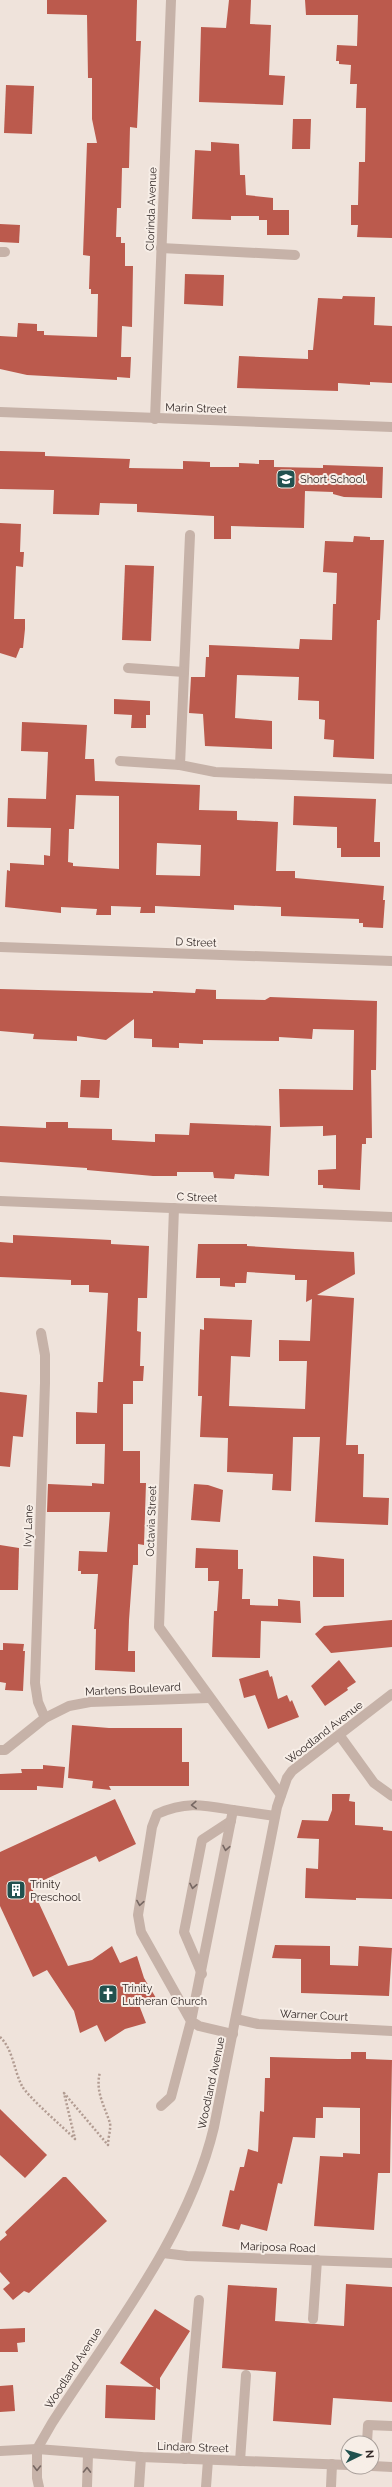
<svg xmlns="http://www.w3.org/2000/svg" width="392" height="2487" font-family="Raleway,sans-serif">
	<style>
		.building { fill: #bb5a4d; fill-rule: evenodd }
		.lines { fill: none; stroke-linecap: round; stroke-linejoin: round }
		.path { stroke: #b29c92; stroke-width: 2.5; stroke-dasharray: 2 2; stroke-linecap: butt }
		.service { stroke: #c6b2a8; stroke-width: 10 }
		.minor { stroke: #c6b2a8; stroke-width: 10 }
		.tertiary { stroke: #c6b2a8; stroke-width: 10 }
		.oneway { stroke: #766762 }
		.labels { text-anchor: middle; stroke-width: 4; stroke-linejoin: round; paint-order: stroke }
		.street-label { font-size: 11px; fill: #342a28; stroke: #f7eee7 }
		.poi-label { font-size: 11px; fill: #342a28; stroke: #f7eee7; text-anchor: start }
	</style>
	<rect width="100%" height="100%" fill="#efe3db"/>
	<!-- building -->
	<g class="building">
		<polygon points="47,0 137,0 136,41 141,41 137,128 130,127 129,168 122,168 121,208 117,208 116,237 121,237 121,243 125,243 125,266 133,266 132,327 122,326 121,357 131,357 130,378 117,377 117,380 27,375 0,369 0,336 17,337 18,323 37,324 37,331 44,331 44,335 97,337 98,294 91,294 91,289 89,289 90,256 83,255 87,143 97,143 92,119 92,78 88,78 87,15 47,14"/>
		<polygon points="229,0 251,0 250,24 271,25 269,75 285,76 283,105 199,102 201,27 226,28"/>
		<polygon points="305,0 392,0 392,238 357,237 358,225 351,225 351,205 358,205 359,162 365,162 366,108 356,108 357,84 350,84 351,65 339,64 339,61 336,61 337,45 357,46 358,15 306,15"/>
		<polygon points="6,85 34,86 32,134 4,133"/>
		<polygon points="293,119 311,119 310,149 292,149"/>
		<polygon points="211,142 239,144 240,175 245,175 246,195 273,198 273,210 289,210 289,235 267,235 267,220 259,220 259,216 231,216 231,220 192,219 195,150 211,151"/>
		<polygon points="0,224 20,225 19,243 0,242"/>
		<polygon points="185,274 224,275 223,306 184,304"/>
		<polygon points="343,296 375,297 374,325 392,326 392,383 370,382 370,385 338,383 338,391 237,388 239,356 308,359 308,350 313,350 318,298 342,299"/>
		<polygon points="0,451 45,452 45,456 130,459 129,468 183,469 183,461 210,462 210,467 239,467 239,463 259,464 259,460 274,460 274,467 323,468 323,465 383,467 382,498 344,497 333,494 333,492 305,491 304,528 231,526 231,539 214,539 214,516 137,512 137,504 100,503 99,515 53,514 54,490 0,489"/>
		<polygon points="0,523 21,524 20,552 24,552 23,567 16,566 14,619 25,619 25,629 23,648 20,648 16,658 0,653"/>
		<polygon points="354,536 370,537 370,540 384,540 380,620 377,620 374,759 333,757 334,740 324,739 325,720 319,719 319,701 298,700 299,677 237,675 235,718 272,721 272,749 205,746 203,714 189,713 191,677 205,677 206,657 209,657 209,645 299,649 300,639 332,640 333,604 336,604 337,573 323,572 325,541 353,542"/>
		<polygon points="125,565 154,566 151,641 122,640"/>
		<polygon points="114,699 150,701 150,715 146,715 146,728 131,728 132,715 114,714"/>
		<path d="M22,722L87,725L85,759H94L95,781L200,785L199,810L237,811V820L278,822L276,871H295V878L384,886L383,900H385L383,928L363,927V923H359V919L281,916V907L234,905V910L155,906V913H140L141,907L111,906V915H96L97,909L61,907V913L5,907L7,870L10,871V863L44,865V855L50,856L51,828L7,827L8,798L46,799L48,752L21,751ZM76,795L119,796V869L73,866V863L68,862L69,829H74ZM157,843L201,845L200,876L156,875Z"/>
		<polygon points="294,796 376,799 374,842 380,842 380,857 341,857 341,848 337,848 337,827 293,825"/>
		<polygon points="0,989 153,993 153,991 195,993 196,989 216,990 216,999 265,1000 270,997 377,1001 376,1070 371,1070 372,1138 366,1138 366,1144 362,1144 360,1190 323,1188 323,1185 318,1185 318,1170 336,1169 336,1135 323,1136 323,1126 280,1127 279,1089 353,1090 354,1030 313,1029 312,1039 279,1037 279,1041 203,1040 203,1044 179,1043 179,1048 152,1047 152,1039 134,1038 134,1019 106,1040 77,1036 77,1041 33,1039 34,1034 0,1031"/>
		<polygon points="81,1080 100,1080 99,1098 80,1097"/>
		<polygon points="46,1122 68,1122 68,1128 112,1129 112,1140 155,1142 155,1134 189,1135 190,1123 271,1126 269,1176 235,1174 234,1179 214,1178 213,1172 177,1172 177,1176 153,1176 87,1170 87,1168 0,1162 0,1126 46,1128"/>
		<polygon points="13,1235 111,1240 111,1244 149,1246 147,1298 138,1298 137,1331 141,1332 140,1366 144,1366 143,1381 133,1381 133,1404 123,1404 123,1451 140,1451 140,1483 146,1483 144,1545 138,1544 138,1565 133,1565 129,1620 128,1651 135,1651 135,1672 95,1670 96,1629 94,1629 98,1574 81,1574 81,1571 78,1571 79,1551 107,1552 110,1512 47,1512 48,1484 92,1486 92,1483 104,1484 105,1444 76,1444 76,1412 97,1413 98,1382 103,1382 108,1293 89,1292 89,1285 71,1285 71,1280 0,1277 0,1242 13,1243"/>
		<polygon points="198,1244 247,1244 247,1246 295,1249 354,1252 355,1274 317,1295 354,1298 346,1445 358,1445 358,1454 364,1454 363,1497 389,1498 388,1525 315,1522 320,1437 293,1437 291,1491 272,1490 273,1474 227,1472 228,1438 200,1437 202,1396 198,1396 199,1356 200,1329 204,1330 204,1318 252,1320 250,1357 231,1356 229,1406 305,1409 307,1361 279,1361 279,1340 310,1341 312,1299 306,1302 307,1280 295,1280 295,1275 247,1272 246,1283 235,1283 235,1287 220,1286 220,1278 196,1278"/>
		<polygon points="0,1392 27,1395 23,1437 13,1436 10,1467 0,1466"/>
		<polygon points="194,1484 208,1485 223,1490 220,1522 191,1520"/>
		<polygon points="0,1545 19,1548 18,1590 0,1590"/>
		<polygon points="196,1548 238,1550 238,1569 243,1569 242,1599 250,1599 250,1605 278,1606 278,1599 300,1601 301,1623 261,1621 260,1658 212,1657 214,1611 217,1611 219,1581 208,1581 208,1568 195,1568"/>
		<polygon points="313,1556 344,1559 344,1597 313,1597"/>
		<polygon points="392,1620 392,1647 331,1653 315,1634 324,1626"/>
		<polygon points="3,1643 24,1644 23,1651 25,1651 23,1691 5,1690 6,1683 0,1682 0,1650 3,1650"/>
		<polygon points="339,1660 356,1682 347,1688 348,1690 325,1706 311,1686"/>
		<polygon points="268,1670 270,1677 272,1676 278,1699 287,1695 290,1702 292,1700 299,1717 268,1729 255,1695 244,1698 239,1679"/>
		<polygon points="72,1725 109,1728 182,1728 182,1762 189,1762 189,1786 109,1786 111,1790 92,1788 93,1781 68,1778"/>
		<polygon points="43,1765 65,1767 63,1788 37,1786 37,1790 0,1790 0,1774 22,1773 21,1769 43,1769"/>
		<polygon points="332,1794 350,1794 349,1801 355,1802 355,1825 383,1827 383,1830 392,1831 392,1899 356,1898 356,1900 305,1898 306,1868 318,1869 319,1839 297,1838 302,1820 328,1821 332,1810"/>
		<polygon points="115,1799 136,1844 99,1862 96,1856 31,1886 68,1966 92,1960 112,1946 120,1963 137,1956 144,1978 156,1998 139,2005 146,2023 125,2029 105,2042 97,2025 80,2033 74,2011 47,1970 33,1977 0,1906 0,1852"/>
		<polygon points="275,1945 330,1946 330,1965 358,1966 359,1946 392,1948 389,1996 301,1993 301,1959 272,1958"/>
		<polygon points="351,2052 366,2052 366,2059 392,2060 390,2173 378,2173 374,2230 314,2226 320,2156 343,2157 343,2153 360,2154 360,2108 323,2107 323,2118 316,2118 315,2138 293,2137 282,2184 278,2183 267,2231 241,2224 239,2230 222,2226 230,2190 234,2191 240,2167 244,2167 248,2149 258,2152 260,2111 264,2112 265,2078 270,2078 270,2057 338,2059 351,2059"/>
		<polygon points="0,2109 47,2155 25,2178 0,2155"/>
		<polygon points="63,2177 66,2177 107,2221 29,2293 24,2291 13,2300 3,2289 10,2283 0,2272 0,2241 7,2235 5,2232"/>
		<polygon points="346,2284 392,2287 392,2402 333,2398 331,2425 273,2421 276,2372 222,2368 228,2285 277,2288 275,2321 344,2326"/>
		<polygon points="155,2309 190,2331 160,2378 160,2390 156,2388 155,2420 105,2418 106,2385 154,2387 120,2363"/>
		<polygon points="25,2328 25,2342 17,2343 18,2352 0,2352 0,2329"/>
		<polygon points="13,2385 15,2411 0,2412 0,2386"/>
	</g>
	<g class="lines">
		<!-- path -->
		<path class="path" d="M0,2037C13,2049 14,2071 22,2086C29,2098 63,2127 75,2139L64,2093L108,2145C108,2138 111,2129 110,2123C104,2105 95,2091 100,2072"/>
		<!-- service -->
		<g class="service">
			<polyline points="161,248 295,255"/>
			<polyline points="0,252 5,252"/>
			<polyline points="190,535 180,765 215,772 392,779"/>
			<polyline points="128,668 184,672"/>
			<polyline points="120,761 180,765"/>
			<polyline points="202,1974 184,1932 202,1840 231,1821"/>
			<polyline points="233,2034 199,2026 191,2021 233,1810 275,1816"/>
			<path d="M161,2106L171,2097L191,2021L141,1932L138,1915L152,1827L157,1814C186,1801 203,1805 233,1810"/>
			<polyline points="313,2319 317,2260"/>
			<polyline points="367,2443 368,2425 392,2426"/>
			<polyline points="37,2449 37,2478 39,2487"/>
			<polyline points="185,2459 199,2300"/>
			<polyline points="240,2461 246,2375"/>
			<polyline points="87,2487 88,2454"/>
			<polyline points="139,2487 141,2457"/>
			<polyline points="206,2487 208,2460"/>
			<polyline points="331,2487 332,2464"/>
		</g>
		<!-- minor -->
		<g class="minor">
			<polyline points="0,412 392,427"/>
			<polyline points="155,419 171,0"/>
			<polyline points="0,1201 392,1217"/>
			<polyline points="174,1208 159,1627 281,1795"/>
			<polyline points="41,1333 45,1355 45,1383 35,1683 38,1702 45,1718"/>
			<polyline points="340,1736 374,1783 392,1796"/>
			<polyline points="0,1750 5,1750 45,1718 69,1706 90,1702 209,1698"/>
			<polyline points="236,2019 258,2024 392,2031"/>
			<polyline points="163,2253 187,2256 392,2263"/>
		</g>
		<!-- tertiary -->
		<g class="tertiary">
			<polyline points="0,947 392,961"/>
			<path d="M37,2449L52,2423C112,2330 188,2236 214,2127L277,1807L287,1778L292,1771L392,1694"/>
			<polyline points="0,2451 37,2449 141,2457 348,2465"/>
			<polyline points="372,2466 392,2467"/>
		</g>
	</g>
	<!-- one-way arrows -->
	<defs><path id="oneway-chevron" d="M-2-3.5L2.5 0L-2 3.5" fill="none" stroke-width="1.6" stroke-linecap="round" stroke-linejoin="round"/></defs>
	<g class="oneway">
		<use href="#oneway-chevron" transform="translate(194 1805) rotate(178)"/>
		<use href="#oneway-chevron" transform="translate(226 1848) rotate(101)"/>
		<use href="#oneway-chevron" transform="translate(193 1886) rotate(101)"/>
		<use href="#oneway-chevron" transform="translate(140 1903) rotate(99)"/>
		<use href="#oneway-chevron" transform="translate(37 2468) rotate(91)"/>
		<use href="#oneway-chevron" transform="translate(87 2470) rotate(-89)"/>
	</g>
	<!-- icons -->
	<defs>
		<symbol id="school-square" viewBox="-11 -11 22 22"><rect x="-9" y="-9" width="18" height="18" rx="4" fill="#21514f" stroke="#f7eee7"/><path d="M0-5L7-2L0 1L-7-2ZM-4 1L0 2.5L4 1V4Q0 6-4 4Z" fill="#fff"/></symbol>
		<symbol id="building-square" viewBox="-11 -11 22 22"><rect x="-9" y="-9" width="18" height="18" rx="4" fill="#21514f" stroke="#f7eee7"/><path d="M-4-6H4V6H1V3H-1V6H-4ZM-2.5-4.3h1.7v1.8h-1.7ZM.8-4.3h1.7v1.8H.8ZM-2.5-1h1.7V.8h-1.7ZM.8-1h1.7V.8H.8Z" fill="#fff"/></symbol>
		<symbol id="church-square" viewBox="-11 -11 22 22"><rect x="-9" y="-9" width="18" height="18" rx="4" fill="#21514f" stroke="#f7eee7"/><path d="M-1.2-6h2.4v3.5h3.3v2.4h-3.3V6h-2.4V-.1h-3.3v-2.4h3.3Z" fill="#fff"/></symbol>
	</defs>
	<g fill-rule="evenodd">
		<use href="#school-square" x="275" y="468" width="22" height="22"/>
		<use href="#building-square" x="5" y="1879" width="22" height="22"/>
		<use href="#church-square" x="97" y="1983" width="22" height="22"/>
	</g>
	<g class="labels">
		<!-- street labels -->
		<g class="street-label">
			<text transform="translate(151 209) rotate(-88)" y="4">Clorinda Avenue</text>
			<text transform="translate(196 408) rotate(2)" y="4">Marin Street</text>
			<text transform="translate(196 942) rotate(2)" y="4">D Street</text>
			<text transform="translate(197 1197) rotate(2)" y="4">C Street</text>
			<text transform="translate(151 1521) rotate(-88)" y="4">Octavia Street</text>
			<text transform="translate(28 1526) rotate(-88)" y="4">Ivy Lane</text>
			<text transform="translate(133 1689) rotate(-3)" y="4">Martens Boulevard</text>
			<text transform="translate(324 1732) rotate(-38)" y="4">Woodland Avenue</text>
			<text transform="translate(314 2015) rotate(3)" y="4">Warner Court</text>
			<text transform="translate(211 2083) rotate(-78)" y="4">Woodland Avenue</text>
			<text transform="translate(278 2247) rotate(2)" y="4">Mariposa Road</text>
			<text transform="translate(73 2368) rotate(-57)" y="4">Woodland Avenue</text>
			<text transform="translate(193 2447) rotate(2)" y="4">Lindaro Street</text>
		</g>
		<!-- poi labels -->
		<g class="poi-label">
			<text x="300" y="483">Short School</text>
			<text x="30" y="1888">Trinity<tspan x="30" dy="13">Preschool</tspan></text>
			<text x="122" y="1992">Trinity<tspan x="122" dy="13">Lutheran Church</tspan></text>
		</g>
	</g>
	<!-- north arrow -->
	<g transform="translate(360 2455) rotate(85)"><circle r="19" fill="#f7eee7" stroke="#a9a09b"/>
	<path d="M0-3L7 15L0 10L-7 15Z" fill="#21514f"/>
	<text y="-6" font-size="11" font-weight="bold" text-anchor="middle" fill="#342a28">N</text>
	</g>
</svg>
